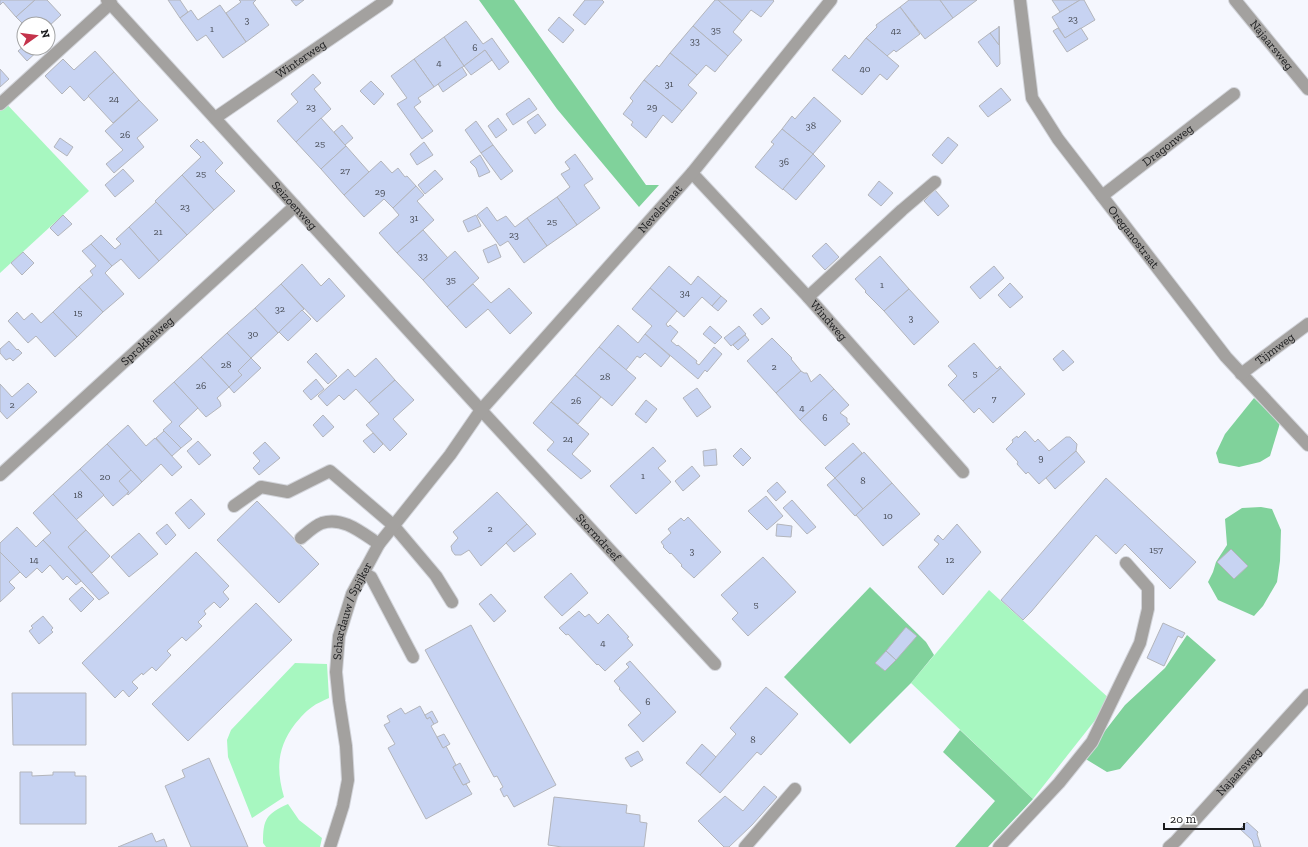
<svg xmlns="http://www.w3.org/2000/svg" width="1308" height="847" font-family="'Zilla Slab',serif">
	<style>
		.green { fill: #a7f7c0 }
		.forest { fill: #80d29b }
		.building { fill: #c7d3f2; stroke: #b3b5bb }
		.lines { fill: none; stroke-linecap: round; stroke-linejoin: round }
		.lane-casing { stroke: #d2d4da; stroke-width: 14 }
		.street-casing { stroke: #d2d4da; stroke-width: 14 }
		.lane { stroke: #a3a19f; stroke-width: 12 }
		.street { stroke: #a3a19f; stroke-width: 12 }
		.labels { text-anchor: middle; stroke-width: 3; stroke-linejoin: round; paint-order: stroke }
		.number-label { font-size: 10px; fill: #454952 }
		.street-label { font-size: 12px; fill: #1a1b1d; stroke: #fff }
	</style>
	<rect width="100%" height="100%" fill="#f5f7fe"/>
	<!-- green -->
	<g class="green">
		<polygon points="0,97 89,191 0,273"/>
		<polygon points="989,590 1111,700 1033,799 911,683"/>
		<path d="M295,663L327,664L329,698C323,701 317,703 312,707C306,711 300,718 295,724C277,748 276,769 284,797L252,818L228,757L227,740L231,730Z"/>
		<path d="M288,804L299,820L322,838L320,847H266L263,843C263,819 266,814 288,804Z"/>
	</g>
	<!-- forest -->
	<g class="forest">
		<polygon points="479,0 514,0 646,185 659,185 639,207 557,109"/>
		<polygon points="1254,398 1280,423 1270,456 1260,462 1239,467 1219,463 1216,453 1225,434"/>
		<polygon points="1261,507 1272,509 1281,530 1280,561 1277,582 1263,606 1254,616 1218,600 1208,582 1213,572 1216,562 1227,545 1225,519 1242,508"/>
		<polygon points="870,587 926,642 934,655 911,683 850,744 784,677"/>
		<polygon points="1187,635 1216,660 1120,769 1107,772 1084,758 1125,705 1165,668"/>
		<polygon points="960,730 1033,799 988,847 955,847 995,801 943,752"/>
	</g>
	<!-- building -->
	<g class="building">
		<polygon points="0,0 35,0 16,17 3,2 0,5"/>
		<polygon points="35,0 47,0 61,15 48,27 48,24 24,25 16,17"/>
		<polygon points="168,0 180,0 188,12 180,18"/>
		<polygon points="239,0 256,0 253,3 269,25 246,42 226,13 241,2"/>
		<polygon points="291,0 304,0 296,6"/>
		<polygon points="585,0 602,0 604,2 585,25 573,15"/>
		<polygon points="715,0 718,0 742,21 733,32 742,40 728,56 693,26"/>
		<polygon points="718,0 773,0 774,1 761,17 751,10 742,21"/>
		<polygon points="909,0 940,0 953,18 925,39 900,7"/>
		<polygon points="940,0 977,0 953,18"/>
		<polygon points="1052,0 1080,0 1060,12"/>
		<polygon points="1080,0 1084,0 1095,20 1065,38 1052,17"/>
		<polygon points="220,5 246,42 223,58 206,35 197,41 180,18 191,10 198,20"/>
		<polygon points="900,7 920,34 896,52 894,50 887,56 866,38 877,27 876,25"/>
		<polygon points="559,17 574,30 563,43 548,30"/>
		<polygon points="466,21 483,44 492,38 509,62 499,70 485,50 464,66 444,37"/>
		<polygon points="693,26 728,56 715,72 706,65 697,75 670,53"/>
		<polygon points="999,26 1000,64 997,67 978,42 990,33 999,45"/>
		<polygon points="999,27 999,45 990,33"/>
		<polygon points="1058,28 1065,38 1081,28 1088,39 1067,52 1053,31"/>
		<polygon points="444,37 464,66 434,87 414,59"/>
		<polygon points="866,38 899,66 887,80 880,74 862,95 832,70 845,55 849,59"/>
		<polygon points="24,46 24,48 41,48 27,61 18,51"/>
		<polygon points="485,50 492,60 471,75 464,66"/>
		<polygon points="95,51 114,72 84,101 70,86 62,94 45,76 63,59 74,70"/>
		<polygon points="670,53 697,75 688,85 697,93 682,111 644,80 657,65 659,67"/>
		<polygon points="414,59 434,87 418,98 421,102 414,107 433,131 422,139 397,104 407,98 391,76"/>
		<polygon points="462,67 467,75 443,92 438,84"/>
		<polygon points="0,69 9,79 0,87"/>
		<polygon points="114,72 139,100 113,123 88,96"/>
		<polygon points="313,74 321,83 314,89 331,109 296,142 277,121 298,102 291,94"/>
		<polygon points="644,80 682,111 672,123 663,115 646,138 631,125 633,122 623,114 633,101 630,98"/>
		<polygon points="371,81 384,94 374,105 360,91"/>
		<polygon points="1001,88 1011,100 988,117 979,106"/>
		<polygon points="814,97 841,121 813,154 782,129 792,116 795,119"/>
		<polygon points="529,98 537,109 513,125 506,114"/>
		<polygon points="139,100 158,120 137,138 144,147 114,173 106,164 123,150 105,131"/>
		<polygon points="538,114 546,125 535,134 527,122"/>
		<polygon points="321,118 346,146 321,169 296,142"/>
		<polygon points="498,118 507,130 496,138 488,126"/>
		<polygon points="476,121 493,145 481,153 465,130"/>
		<polygon points="342,125 353,138 345,145 334,132"/>
		<polygon points="782,129 813,154 783,190 755,167 774,144 771,142"/>
		<polygon points="948,137 958,145 942,164 932,155"/>
		<polygon points="60,138 73,147 67,156 54,147"/>
		<polygon points="197,139 201,143 203,141 223,163 215,171 235,191 214,210 182,175 201,157 190,146"/>
		<polygon points="424,142 433,155 417,165 410,154"/>
		<polygon points="493,145 513,171 501,180 481,153"/>
		<polygon points="346,146 369,172 344,195 321,169"/>
		<polygon points="575,154 593,179 584,185 600,208 577,225 557,197 570,187 561,174 570,169 565,162"/>
		<polygon points="813,154 825,166 796,200 783,189"/>
		<polygon points="480,155 490,172 479,177 476,168 470,162"/>
		<polygon points="381,161 392,173 398,168 405,177 407,176 416,186 393,208 384,199 364,217 344,195"/>
		<polygon points="123,169 134,181 115,197 105,185"/>
		<polygon points="435,170 443,179 425,194 418,185"/>
		<polygon points="182,175 214,210 187,235 155,201"/>
		<polygon points="879,181 893,193 881,206 868,195"/>
		<polygon points="416,186 424,195 417,201 434,220 397,253 379,233 399,215 393,208"/>
		<polygon points="935,190 949,206 938,216 924,201"/>
		<polygon points="557,197 577,225 547,246 527,218"/>
		<polygon points="156,202 187,235 159,261 129,227"/>
		<polygon points="487,207 497,221 506,216 515,227 527,218 547,246 524,263 508,241 500,246 477,215"/>
		<polygon points="63,215 72,224 58,236 50,228"/>
		<polygon points="476,215 481,226 468,232 463,221"/>
		<polygon points="129,227 159,261 139,279 121,259 112,266 91,244 101,235 115,249 121,244 116,239"/>
		<polygon points="423,230 448,258 423,280 397,253"/>
		<polygon points="826,243 839,257 825,270 812,256"/>
		<polygon points="91,244 112,266 105,273 124,294 103,312 79,287 93,275 90,271 96,266 82,251"/>
		<polygon points="496,244 501,257 488,263 483,250"/>
		<polygon points="455,251 479,278 447,307 423,280"/>
		<polygon points="23,252 34,263 22,275 11,263"/>
		<polygon points="880,256 909,289 884,311 865,292 866,291 855,279"/>
		<polygon points="302,264 321,286 329,278 345,296 317,322 281,284"/>
		<polygon points="669,266 691,285 698,276 721,296 712,306 702,297 684,317 650,288"/>
		<polygon points="994,266 1004,278 980,299 970,287"/>
		<polygon points="1010,283 1023,297 1010,308 998,295"/>
		<polygon points="281,284 304,309 278,333 255,308"/>
		<polygon points="473,284 491,303 509,288 532,313 510,334 488,309 466,328 447,307"/>
		<polygon points="79,287 103,312 77,337 53,312"/>
		<polygon points="650,288 677,311 666,324 668,327 670,325 678,332 671,341 677,346 678,345 697,361 696,363 699,365 714,347 722,354 707,372 705,370 698,379 645,334 652,326 632,309"/>
		<polygon points="909,289 939,322 914,345 884,311"/>
		<polygon points="721,296 727,301 718,311 712,306"/>
		<polygon points="255,308 278,333 251,358 227,333"/>
		<polygon points="761,308 770,318 762,325 753,315"/>
		<polygon points="302,310 311,319 288,341 279,332"/>
		<polygon points="17,312 24,320 32,313 41,323 53,312 77,337 55,357 36,336 28,343 8,321"/>
		<polygon points="618,325 638,343 645,334 670,356 661,367 645,353 640,358 637,356 626,370 599,347"/>
		<polygon points="710,326 722,337 715,344 703,334"/>
		<polygon points="739,326 746,334 731,346 724,338"/>
		<polygon points="227,333 251,358 238,371 242,375 229,387 201,357"/>
		<polygon points="745,335 749,340 738,350 733,345"/>
		<polygon points="772,338 792,358 791,359 801,371 776,393 747,361"/>
		<polygon points="9,341 17,350 18,349 22,353 13,361 10,358 6,360 0,353 0,349"/>
		<polygon points="974,343 997,369 1000,366 1001,368 963,401 948,385 957,376 948,366"/>
		<polygon points="599,347 636,378 612,406 575,375"/>
		<polygon points="1063,350 1074,362 1063,371 1053,359"/>
		<polygon points="316,353 337,376 328,384 307,362"/>
		<polygon points="201,357 229,387 217,398 220,402 221,406 206,417 174,382"/>
		<polygon points="251,358 261,368 234,393 229,387 242,375 238,371"/>
		<polygon points="376,358 395,380 369,403 356,389 344,400 339,395 327,406 318,396 348,369 355,377"/>
		<polygon points="1001,368 1025,394 993,423 979,408 974,413 963,401"/>
		<polygon points="801,371 804,373 807,373 811,382 820,374 834,389 800,420 776,393"/>
		<polygon points="575,375 601,397 578,424 551,402"/>
		<polygon points="316,379 324,389 311,400 303,391"/>
		<polygon points="395,380 414,400 393,419 407,434 390,451 366,425 379,414 369,403"/>
		<polygon points="174,382 198,408 179,426 192,439 181,448 163,430 172,422 153,401"/>
		<polygon points="28,383 37,392 7,419 0,411 0,384 12,397"/>
		<polygon points="697,388 711,407 697,417 683,398"/>
		<polygon points="834,389 849,405 840,413 847,418 847,422 850,424 825,446 800,420"/>
		<polygon points="646,400 657,409 646,423 635,414"/>
		<polygon points="551,402 589,434 572,454 591,471 581,479 547,450 554,442 533,423"/>
		<polygon points="323,415 334,427 323,437 313,425"/>
		<polygon points="128,425 146,446 155,438 182,467 172,476 161,464 142,482 107,444"/>
		<polygon points="164,431 181,448 172,456 156,438"/>
		<polygon points="1025,431 1035,442 1038,439 1049,451 1066,437 1070,437 1077,444 1076,451 1039,484 1028,472 1026,474 1017,464 1018,462 1006,449 1013,442 1012,440 1017,436 1018,438"/>
		<polygon points="373,433 383,444 374,453 363,441"/>
		<polygon points="198,441 211,455 199,465 187,451"/>
		<polygon points="265,442 280,458 259,475 253,468 260,461 253,453"/>
		<polygon points="853,443 862,453 835,478 825,468"/>
		<polygon points="107,444 131,470 119,481 129,492 113,506 80,469"/>
		<polygon points="653,447 666,461 658,468 671,482 636,514 610,486"/>
		<polygon points="741,448 751,458 743,466 733,456"/>
		<polygon points="716,449 717,465 704,466 703,451"/>
		<polygon points="1076,451 1085,462 1055,489 1046,478"/>
		<polygon points="864,452 892,483 863,509 835,478"/>
		<polygon points="692,466 700,476 683,491 675,481"/>
		<polygon points="80,469 104,495 76,520 53,494"/>
		<polygon points="131,470 142,482 128,495 127,493 129,492 119,481"/>
		<polygon points="835,478 863,509 855,516 827,485"/>
		<polygon points="1106,478 1196,562 1170,589 1125,544 1116,554 1096,535 1031,612 1023,620 1001,600"/>
		<polygon points="777,482 786,492 776,501 767,491"/>
		<polygon points="892,483 920,514 883,546 856,515"/>
		<polygon points="497,492 527,524 481,566 469,550 461,555 455,555 452,551 451,546 458,538 453,532"/>
		<polygon points="53,494 86,530 68,547 109,593 99,600 43,540 51,533 33,513"/>
		<polygon points="766,496 783,516 767,530 748,511"/>
		<polygon points="191,499 205,514 189,529 175,513"/>
		<polygon points="792,500 816,527 807,534 783,508"/>
		<polygon points="257,501 319,564 279,603 217,540"/>
		<polygon points="688,517 721,552 694,578 681,566 682,565 671,553 670,554 663,547 664,546 661,542 671,533 668,529 681,518 684,521"/>
		<polygon points="167,524 176,535 166,545 156,533"/>
		<polygon points="527,524 536,534 514,552 506,543"/>
		<polygon points="777,524 792,526 791,537 776,536"/>
		<polygon points="957,524 981,552 943,595 918,567 939,544 934,540 938,535 943,540"/>
		<polygon points="17,527 36,547 43,540 81,581 76,585 67,576 63,580 50,565 42,573 37,568 26,578 0,552 0,543"/>
		<polygon points="86,530 110,556 92,573 68,547"/>
		<polygon points="139,533 158,554 129,577 111,557"/>
		<polygon points="1231,549 1248,566 1234,579 1217,562"/>
		<polygon points="0,552 20,572 9,582 15,588 0,602"/>
		<polygon points="196,552 229,586 223,592 229,599 220,608 214,602 204,611 206,614 198,622 202,626 186,641 182,637 167,651 171,655 156,671 152,667 143,675 142,673 132,682 138,688 129,697 123,690 115,698 82,663"/>
		<polygon points="763,557 796,592 748,636 732,619 738,613 721,595"/>
		<polygon points="571,573 588,593 562,616 544,597"/>
		<polygon points="82,587 94,599 81,612 69,599"/>
		<polygon points="491,594 506,611 494,622 479,604"/>
		<polygon points="256,603 292,640 188,741 152,704"/>
		<polygon points="579,611 585,617 589,614 598,624 608,614 629,637 627,638 633,645 605,671 598,664 597,665 568,634 566,635 559,628"/>
		<polygon points="43,616 53,628 51,630 53,632 39,644 29,631 33,628 31,626"/>
		<polygon points="1163,623 1185,633 1182,638 1178,636 1164,666 1147,658"/>
		<polygon points="471,625 556,785 514,807 507,795 504,797 500,789 503,787 497,776 494,777 425,650"/>
		<polygon points="906,627 917,636 896,660 886,651"/>
		<polygon points="886,651 896,660 885,671 875,663"/>
		<polygon points="630,661 676,712 643,742 628,725 641,713 619,689 620,688 614,681 629,667 626,664"/>
		<polygon points="766,687 798,714 761,755 757,752 720,793 700,775 736,734 730,728"/>
		<polygon points="12,693 86,693 86,745 13,745"/>
		<polygon points="420,706 427,719 430,717 434,724 431,726 443,748 446,746 456,765 453,767 463,785 466,784 472,794 426,819 388,748 395,744 384,725 390,722 387,716 401,708 405,714"/>
		<polygon points="432,711 438,722 434,724 430,717 427,719 425,715"/>
		<polygon points="444,734 450,744 443,748 437,737"/>
		<polygon points="702,744 716,757 700,775 686,763"/>
		<polygon points="638,751 643,760 631,767 625,758"/>
		<polygon points="209,758 242,833 248,847 191,847 165,786 185,777 182,770"/>
		<polygon points="460,763 470,782 463,785 453,767"/>
		<polygon points="20,772 32,772 32,776 53,775 53,772 75,772 75,776 86,776 86,824 20,824"/>
		<polygon points="764,786 777,797 752,825 729,847 724,847 698,821 725,796 743,811"/>
		<polygon points="554,797 627,805 626,813 640,815 640,822 647,823 644,847 562,847 548,845"/>
		<polygon points="1247,822 1258,832 1257,834 1261,847 1254,847 1252,840 1240,829"/>
		<polygon points="152,833 156,842 164,839 167,847 118,847"/>
	</g>
	<g class="lines">
		<defs>
			<g id="lane">
				<polyline points="0,104 111,3"/>
				<polyline points="234,506 261,487 288,492 330,471 393,525 436,576 452,602"/>
				<path d="M301,538C307,533 314,526 322,523C343,516 362,533 379,544"/>
				<polyline points="363,573 371,577 413,657"/>
				<polyline points="999,847 1059,783 1092,742 1140,643 1148,609 1148,588 1126,563"/>
			</g>
			<g id="street">
				<path id="s1" d="M107,0L481,410L715,664"/>
				<path id="s2" d="M1020,0L1032,98L1058,139L1226,357L1308,445"/>
				<path id="s3" d="M1235,0L1308,89"/>
				<path id="s4" d="M215,118L387,0"/>
				<path id="s5" d="M692,173L808,297L963,472"/>
				<path id="s6" d="M1102,196L1234,94"/>
				<polyline points="808,297 902,210 935,182"/>
				<path id="s7" d="M1241,374L1308,324"/>
				<path id="s8" d="M0,475L295,206"/>
				<path id="s9" d="M330,847L343,806L348,780L346,746L339,701L336,672L339,636L352,594L379,544L450,455L481,410L692,173L831,0"/>
				<polyline points="745,847 795,789"/>
				<path id="s10" d="M1169,847L1176,841L1308,695"/>
			</g>
		</defs>
		<!-- lane casing -->
		<use href="#lane" class="lane-casing"/>
		<!-- street casing -->
		<use href="#street" class="street-casing"/>
		<!-- lane -->
		<use href="#lane" class="lane"/>
		<!-- street -->
		<use href="#street" class="street"/>
	</g>
	<g class="labels">
		<!-- number labels -->
		<g class="number-label">
			<text x="1073" y="22">23</text>
			<text x="247" y="23">3</text>
			<text x="212" y="32">1</text>
			<text x="716" y="33">35</text>
			<text x="896" y="34">42</text>
			<text x="695" y="44">33</text>
			<text x="475" y="51">6</text>
			<text x="439" y="66">4</text>
			<text x="865" y="72">40</text>
			<text x="669" y="87">31</text>
			<text x="114" y="102">24</text>
			<text x="311" y="110">23</text>
			<text x="652" y="110">29</text>
			<text x="811" y="129">38</text>
			<text x="125" y="138">26</text>
			<text x="320" y="147">25</text>
			<text x="784" y="165">36</text>
			<text x="345" y="174">27</text>
			<text x="201" y="177">25</text>
			<text x="380" y="195">29</text>
			<text x="185" y="210">23</text>
			<text x="414" y="221">31</text>
			<text x="552" y="225">25</text>
			<text x="158" y="235">21</text>
			<text x="514" y="238">23</text>
			<text x="423" y="259">33</text>
			<text x="451" y="283">35</text>
			<text x="882" y="288">1</text>
			<text x="685" y="296">34</text>
			<text x="280" y="312">32</text>
			<text x="78" y="316">15</text>
			<text x="911" y="321">3</text>
			<text x="253" y="337">30</text>
			<text x="226" y="368">28</text>
			<text x="774" y="370">2</text>
			<text x="975" y="377">5</text>
			<text x="605" y="380">28</text>
			<text x="201" y="389">26</text>
			<text x="994" y="402">7</text>
			<text x="576" y="404">26</text>
			<text x="12" y="408">2</text>
			<text x="802" y="411">4</text>
			<text x="825" y="421">6</text>
			<text x="568" y="442">24</text>
			<text x="1041" y="461">9</text>
			<text x="643" y="479">1</text>
			<text x="105" y="480">20</text>
			<text x="863" y="484">8</text>
			<text x="78" y="498">18</text>
			<text x="888" y="519">10</text>
			<text x="490" y="532">2</text>
			<text x="1156" y="553">157</text>
			<text x="692" y="554">3</text>
			<text x="34" y="563">14</text>
			<text x="950" y="563">12</text>
			<text x="756" y="608">5</text>
			<text x="603" y="646">4</text>
			<text x="648" y="705">6</text>
			<text x="753" y="743">8</text>
		</g>
		<!-- street labels -->
		<g class="street-label">
			<text dy="4" stroke="none"><textPath href="#s3" startOffset="58">Najaarsweg</textPath></text>
			<text dy="4" stroke="none"><textPath href="#s4" startOffset="104">Winterweg</textPath></text>
			<text dy="4" stroke="none"><textPath href="#s6" startOffset="83">Dragonweg</textPath></text>
			<text dy="4" stroke="none"><textPath href="#s1" startOffset="278">Seizoenweg</textPath></text>
			<text dy="4" stroke="none"><textPath href="#s9" startOffset="753">Nevelstraat</textPath></text>
			<text dy="4" stroke="none"><textPath href="#s2" startOffset="271">Oreganostraat</textPath></text>
			<text dy="4" stroke="none"><textPath href="#s5" startOffset="201">Windweg</textPath></text>
			<text dy="4" stroke="none"><textPath href="#s8" startOffset="199">Sprokkelweg</textPath></text>
			<text dy="4" stroke="none"><textPath href="#s7" startOffset="42">Tijmweg</textPath></text>
			<text dy="4" stroke="none"><textPath href="#s1" startOffset="728">Stormdreef</textPath></text>
			<text dy="4" stroke="none"><textPath href="#s9" startOffset="242">Schardauw / Spijker</textPath></text>
			<text dy="4" stroke="none"><textPath href="#s10" startOffset="103">Najaarsweg</textPath></text>
		</g>
	</g>
	<!-- north arrow -->
	<g transform="translate(36 36) rotate(76)"><circle r="19" fill="#ffffff" stroke="#a3a4a5"/>
	<path d="M0-3L7 15L0 10L-7 15Z" fill="#c4334b"/>
	<text y="-6" font-size="11" font-weight="bold" text-anchor="middle" fill="#1a1b1d">N</text>
	</g>
	<!-- scale -->
	<path d="M1164 823v6h80v-6" fill="none" stroke="#1a1b1d" stroke-width="2"/>
	<text x="1170" y="823" font-size="12" fill="#1a1b1d" stroke="#ffffff" stroke-width="3" paint-order="stroke">20 m</text>
</svg>
